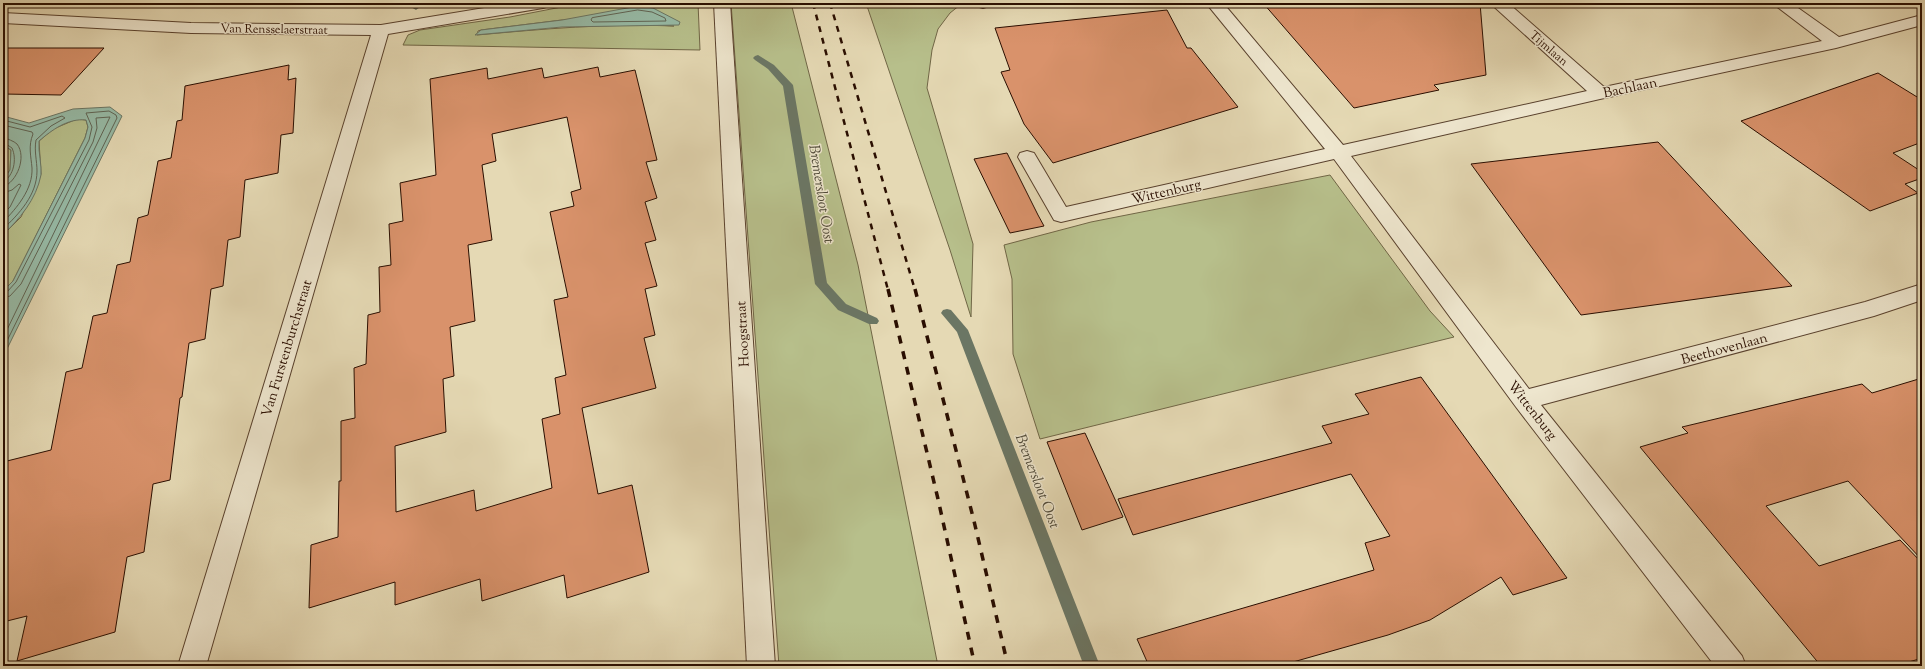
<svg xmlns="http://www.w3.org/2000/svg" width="1925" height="669" font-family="'Sorts Mill Goudy',serif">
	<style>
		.green { fill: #b7bf8b; stroke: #706646; fill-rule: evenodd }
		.water { fill: #97bba7; stroke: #6b7664 }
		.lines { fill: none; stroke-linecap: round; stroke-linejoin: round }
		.shore { stroke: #606454; stroke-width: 1 }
		.stream { fill: #6b7664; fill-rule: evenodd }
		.building { fill: #d9926b; stroke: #2a0e00; fill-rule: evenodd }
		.minor-casing { stroke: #59412d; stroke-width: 2 }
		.minor { fill: #eee6ce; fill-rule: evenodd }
		.rail-far1 { stroke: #2a0e00; stroke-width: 2.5; stroke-dasharray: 6 6; stroke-linecap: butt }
		.rail { stroke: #2a0e00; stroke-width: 3.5; stroke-dasharray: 8 8; stroke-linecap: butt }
		.labels { text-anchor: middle; stroke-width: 3; stroke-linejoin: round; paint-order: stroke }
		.far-street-label { font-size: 12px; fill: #2a0e00; stroke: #eee6ce }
		.street-label { font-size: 14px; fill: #2a0e00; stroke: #eee6ce }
		.water-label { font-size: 15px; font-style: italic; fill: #504b3a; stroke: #eee6ce }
	</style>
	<rect width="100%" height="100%" fill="#e5d9b4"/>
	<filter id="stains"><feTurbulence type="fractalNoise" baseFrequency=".005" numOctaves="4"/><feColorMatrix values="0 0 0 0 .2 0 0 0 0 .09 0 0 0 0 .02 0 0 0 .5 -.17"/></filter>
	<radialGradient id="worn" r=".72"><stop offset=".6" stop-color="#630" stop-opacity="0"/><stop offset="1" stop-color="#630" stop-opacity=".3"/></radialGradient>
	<!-- green -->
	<g class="green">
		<path d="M582,3H698L700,50L403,45L408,35L420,30L510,17ZM562,20L674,26C608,23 543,29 477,35L478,31L481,30Z"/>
		<polygon points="731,3 791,3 858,265 938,666 779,666"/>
		<polygon points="866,3 958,3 960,5 950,13 938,29 932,50 927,88 973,244 971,317 950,250"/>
		<polygon points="77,119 86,120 88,127 85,138 13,281 3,291 3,235 21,217 41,174 39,141 53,129"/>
		<polygon points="3,145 11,150 10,170 3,180"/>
		<polygon points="1330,175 1430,311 1454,337 1040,439 1013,354 1012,279 1004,245 1091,222"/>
	</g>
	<!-- water -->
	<g class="water">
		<polygon points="638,6 653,8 680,22 679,25 562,27 475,35 481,30 562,20"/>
		<path d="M110,107L122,116L3,357V291L13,281L85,138L88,127L86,120C68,118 52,130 39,141C38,152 42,165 41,175C36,200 20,218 3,235V180L10,170L11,150L3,145V116L29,123L73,109Z"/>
	</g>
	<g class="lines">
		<!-- shore -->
		<g class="shore">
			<polygon points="638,10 652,12 665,18 666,21 593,22 591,20 592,18"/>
			<path d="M3,120L30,127L62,116L65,118L51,126L36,140C34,151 37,161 37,171C37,195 19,214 3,229"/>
			<path d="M3,125L32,132L33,134C28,146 31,156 32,168C33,189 17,208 3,222"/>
			<path d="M3,137C7,139 14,141 17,144C27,157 17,182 3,187"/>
			<path d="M3,142L12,148C17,159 14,176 3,182"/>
			<polyline points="3,193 12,190 19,184 21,185 10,207 3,214"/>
			<polyline points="3,293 7,292 16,282 89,140 92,127 86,113 109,111 116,115 117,118 3,349"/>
			<polyline points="3,298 10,296 21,284 93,142 97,128 96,118 110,117 3,338"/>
		</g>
		<!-- stream -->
		<g class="stream">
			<polygon points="404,3 415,3 420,7 416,10"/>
			<polygon points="758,55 774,65 793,85 827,283 846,304 877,318 879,321 877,324 869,324 838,310 815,284 783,86 768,69 755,60 753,58 755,56"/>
			<polygon points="947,309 951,310 968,330 1100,666 1084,666 957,332 941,313 943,310"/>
		</g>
	</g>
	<!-- building -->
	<g class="building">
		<polygon points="1263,3 1480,3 1486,75 1434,85 1439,90 1354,108"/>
		<polygon points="1167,10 1187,48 1191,48 1238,107 1053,163 1024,124 1001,72 1010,70 995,28"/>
		<polygon points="3,48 104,48 61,95 3,94"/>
		<polygon points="289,65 288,80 296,78 293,133 281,135 278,173 245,180 240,237 228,240 223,286 211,289 205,339 189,343 182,397 180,398 170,480 153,484 144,552 127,557 115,632 17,661 27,616 3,622 3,462 51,450 66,372 82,368 93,316 107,313 117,265 130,262 138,218 148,215 158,161 171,158 177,121 182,120 185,86"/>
		<path d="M598,67L600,77L635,70L657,160L646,162L657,198L645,202L656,240L645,243L657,286L645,289L655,335L644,338L656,388L582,408L598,494L632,485L649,572L567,598L564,575L482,601L480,579L395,605V582L309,608L311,545L338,537L339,481H341V421L355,418L354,368L366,364L368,315L380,312L379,267L391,265L389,224L403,221L400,183L436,175L430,79L487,68L488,79L542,68L544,78ZM567,117L581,189L571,192L574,206L550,212L568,297L554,300L566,375L555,378L560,414L542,419L552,488L476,511L474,490L396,512L395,446L446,432L443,379L454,376L450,327L475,321L468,245L492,240L482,165L496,161L492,134Z"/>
		<polygon points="1878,73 1922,100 1922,142 1893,153 1922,172 1922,178 1905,184 1918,193 1870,211 1741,121"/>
		<polygon points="1658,142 1699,186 1792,286 1581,315 1471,164"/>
		<polygon points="1007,153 1038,215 1044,226 1010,233 974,159"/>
		<polygon points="1421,377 1567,578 1513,595 1501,577 1430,620 1388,635 1279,666 1149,666 1137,639 1374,570 1365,543 1390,536 1351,474 1133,535 1118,499 1332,443 1322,426 1369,414 1355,394"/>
		<polygon points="1922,378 1922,560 1848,481 1766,506 1819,566 1900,540 1922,563 1922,658 1896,666 1821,666 1640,447 1688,433 1682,427 1862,384 1872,393"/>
		<polygon points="1085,433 1123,517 1082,530 1047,442"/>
	</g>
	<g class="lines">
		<defs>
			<g id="minor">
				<polygon points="514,3 551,3 549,6 543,8 388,34 206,666 178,666 371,35 191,33 3,23 3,13 191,23 381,25"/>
				<polygon points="714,3 730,3 775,666 747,666"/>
				<polygon points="974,3 991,3 989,6 983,8 976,6"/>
				<polygon points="1206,3 1223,3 1343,145 1587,91 1490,3 1508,3 1604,87 1822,41 1772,3 1791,3 1839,37 1922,15 1922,25 1836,48 1600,99 1351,156 1529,389 1865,302 1922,284 1922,300 1874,316 1541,405 1742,656 1746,666 1715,666 1516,407 1334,159 1061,222 1054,220 1018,157 1020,153 1027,151 1034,153 1066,207 1325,149"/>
			</g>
		</defs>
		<!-- minor casing -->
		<use href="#minor" class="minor-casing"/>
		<!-- minor -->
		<use href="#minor" class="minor"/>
		<!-- rail-far1 -->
		<g class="rail-far1">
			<polyline points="813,3 888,290"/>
			<polyline points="830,3 915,290"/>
		</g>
		<!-- rail -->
		<g class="rail">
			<polyline points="888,289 938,499 975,666"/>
			<polyline points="915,289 974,521 1008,666"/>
		</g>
	</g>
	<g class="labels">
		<!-- far-street labels -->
		<g class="far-street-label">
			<text transform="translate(274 29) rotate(1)" y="4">Van Rensselaerstraat</text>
			<text transform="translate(1549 48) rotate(41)" y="4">Tijmlaan</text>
		</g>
		<!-- street labels -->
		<g class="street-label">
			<text transform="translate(1630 87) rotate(-12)" y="5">Bachlaan</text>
			<text transform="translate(1166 191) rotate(-13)" y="5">Wittenburg</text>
			<text transform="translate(742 334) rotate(-93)" y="5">Hoogstraat</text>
			<text transform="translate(286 348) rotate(-73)" y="5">Van Furstenburchstraat</text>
			<text transform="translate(1724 348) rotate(-15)" y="5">Beethovenlaan</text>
			<text transform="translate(1533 410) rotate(52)" y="5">Wittenburg</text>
		</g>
		<!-- water labels -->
		<g class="water-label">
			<text transform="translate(822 194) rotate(81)" y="5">Bremersloot Oost</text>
			<text transform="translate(1038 481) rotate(69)" y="5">Bremersloot Oost</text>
		</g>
	</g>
	<!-- margin -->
	<rect width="1925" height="669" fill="none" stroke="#e5d9b4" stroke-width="16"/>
	<rect x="4" y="4" width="1917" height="661" fill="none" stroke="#2a0e00" stroke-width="2"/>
	<rect x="8" y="8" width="1909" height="653" fill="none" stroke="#2a0e00"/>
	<rect width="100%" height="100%" filter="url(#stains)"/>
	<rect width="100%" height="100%" fill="url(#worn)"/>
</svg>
